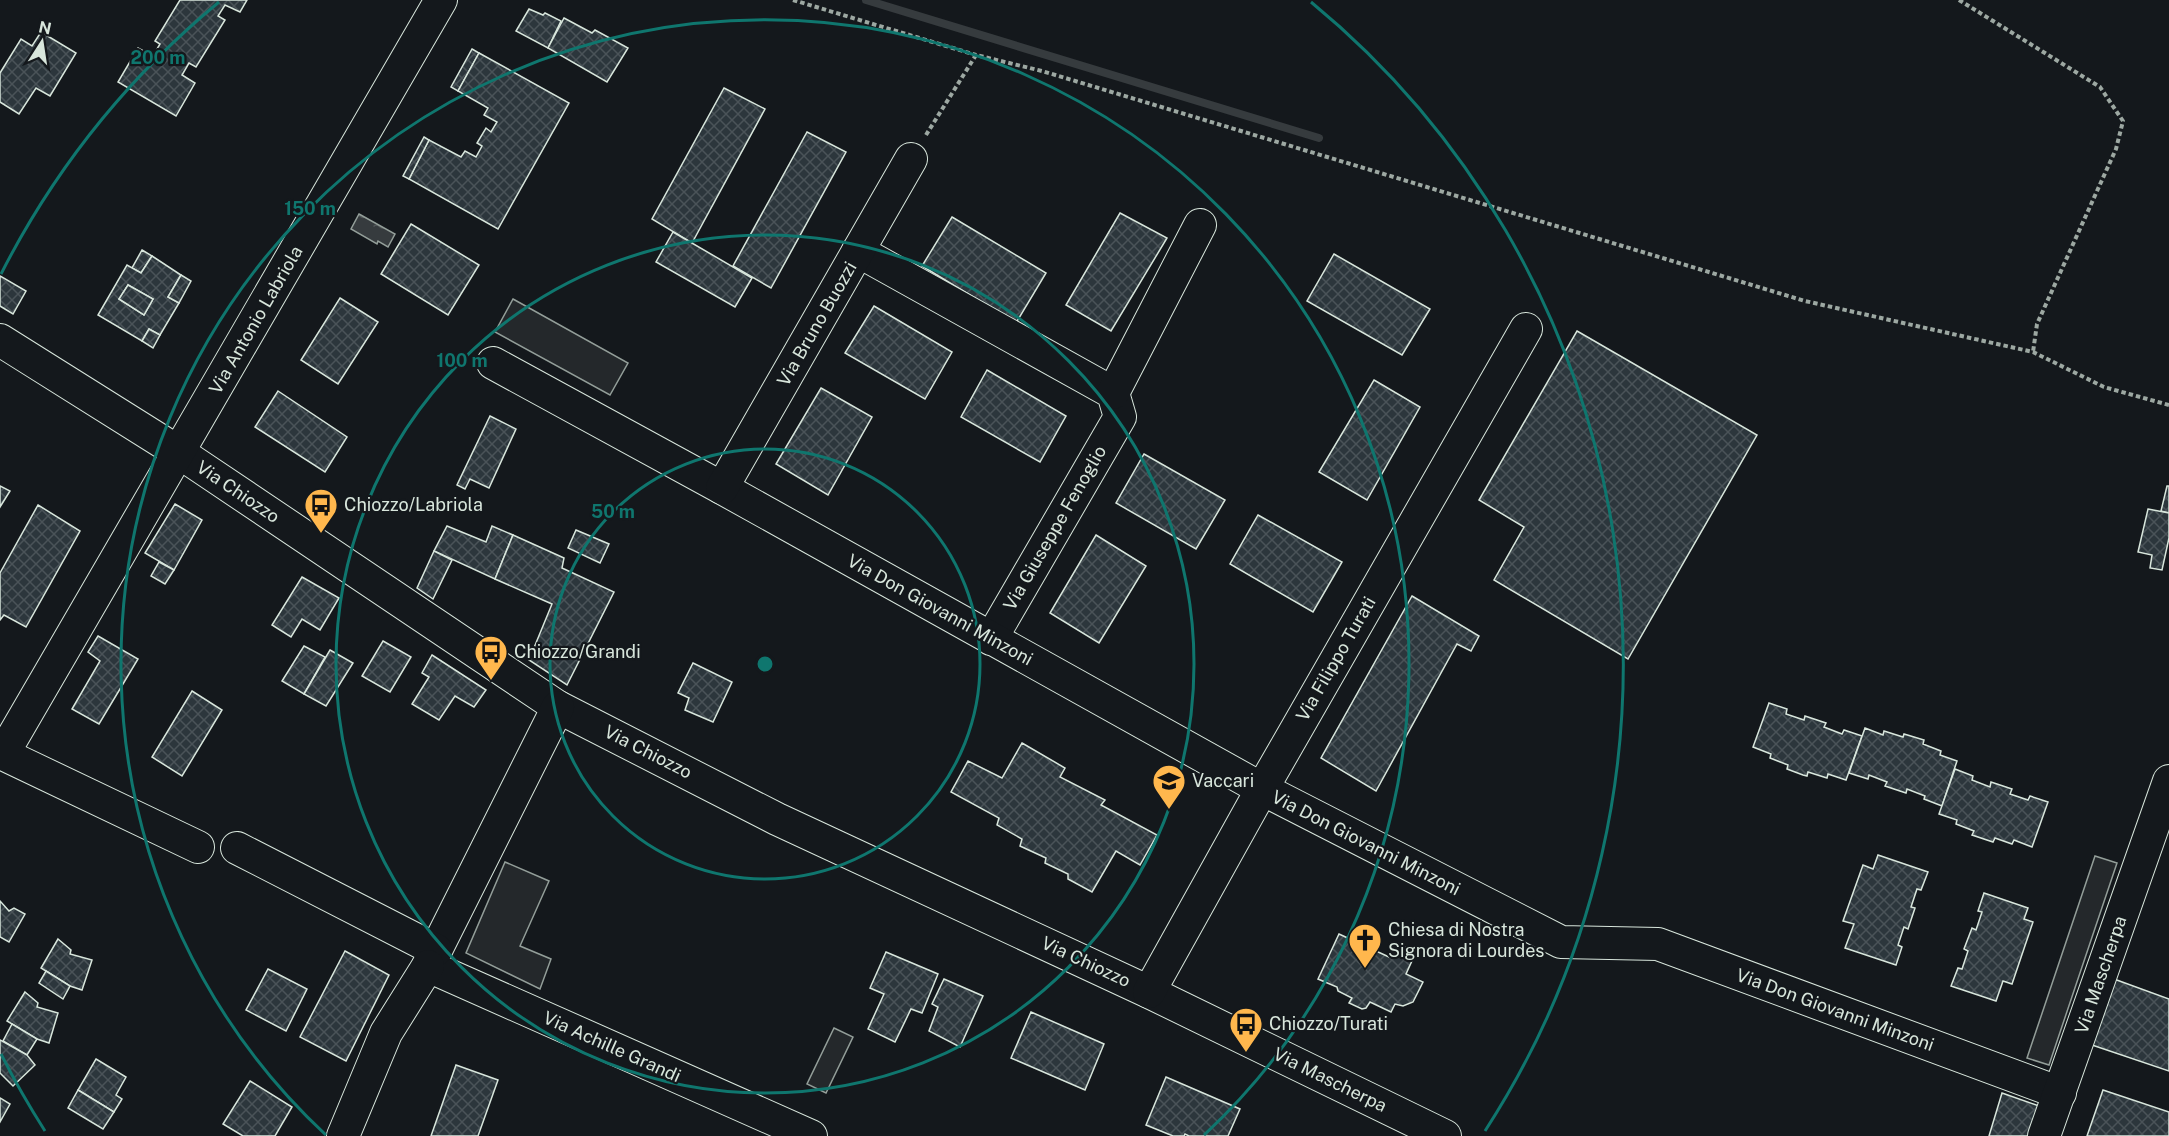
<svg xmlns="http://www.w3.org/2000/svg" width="2169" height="1136" font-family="'Public Sans',sans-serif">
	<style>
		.parking { fill: #24282b; stroke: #939e99; stroke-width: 1.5 }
		.water { fill: url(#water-ripples); stroke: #939e99; stroke-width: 1.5 }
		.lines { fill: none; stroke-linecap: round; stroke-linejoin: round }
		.stream { stroke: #363b3e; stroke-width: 8 }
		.building { fill: url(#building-cross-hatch); stroke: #d8e6dc; stroke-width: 1.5; fill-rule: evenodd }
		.minor-casing { stroke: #d8e6dc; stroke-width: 34 }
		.path { stroke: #9da8a2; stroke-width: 4; stroke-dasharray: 4.5 3; stroke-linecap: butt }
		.minor { stroke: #14181c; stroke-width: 32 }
		.ring { fill: none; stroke: #0f766e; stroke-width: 3 }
		.labels { text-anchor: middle; stroke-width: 4.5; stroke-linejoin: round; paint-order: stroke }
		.street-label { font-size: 18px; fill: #d8e6dc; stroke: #14181c }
		.poi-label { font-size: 18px; fill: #d8e6dc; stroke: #14181c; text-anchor: start }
		.centre { fill: #0f766e; stroke: #14181c; stroke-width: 3 }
		.ring-label { font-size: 18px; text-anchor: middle; font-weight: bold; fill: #0f766e; stroke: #14181c; stroke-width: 4.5; stroke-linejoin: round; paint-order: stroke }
	</style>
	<defs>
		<pattern id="water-ripples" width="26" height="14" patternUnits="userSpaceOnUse" patternTransform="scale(1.5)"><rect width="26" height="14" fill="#363b3e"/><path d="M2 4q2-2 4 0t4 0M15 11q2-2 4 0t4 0" fill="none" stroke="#525759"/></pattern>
		<pattern id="building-cross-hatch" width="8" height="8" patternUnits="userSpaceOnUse" patternTransform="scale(1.5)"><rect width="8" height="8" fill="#2c363c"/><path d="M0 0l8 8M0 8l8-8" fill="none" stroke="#4a5358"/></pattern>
	</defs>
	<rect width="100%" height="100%" fill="#14181c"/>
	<!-- parking -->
	<g class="parking">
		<polygon points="513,299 628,363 610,395 495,332"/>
		<polygon points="2095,856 2117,863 2049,1065 2027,1058"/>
		<polygon points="505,862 549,881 520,946 551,959 540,989 466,953"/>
		<polygon points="834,1028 853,1037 826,1093 807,1084"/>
	</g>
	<!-- water -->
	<polygon class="water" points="359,214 395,234 388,247 378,241 377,244 351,229"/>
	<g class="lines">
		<!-- stream -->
		<polyline class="stream" points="866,0 1319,138"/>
	</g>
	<!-- building -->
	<g class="building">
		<polygon points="180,0 247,0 240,12 225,5 218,16 225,20 196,67 189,63 182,75 195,83 176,116 118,82 138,48 153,56 160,44 155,41"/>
		<polygon points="529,9 543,15 545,13 561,21 548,48 516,31"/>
		<polygon points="564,18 592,33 595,30 628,48 607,82 548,48"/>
		<polygon points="41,32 76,53 50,96 36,88 19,114 0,102 0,73 21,39 32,46"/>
		<polygon points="472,49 479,53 458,91 451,87"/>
		<polygon points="479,53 569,103 498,229 409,179 429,140 461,157 465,151 476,157 482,146 477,143 486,128 491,132 497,122 484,115 488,108 458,91"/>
		<polygon points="724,88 765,109 692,243 652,219"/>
		<polygon points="807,132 846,152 771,288 733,266"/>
		<polygon points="424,137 429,140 409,179 403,176"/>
		<polygon points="1120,213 1167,238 1111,331 1066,305"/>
		<polygon points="952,217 1046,273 1016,323 922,266"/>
		<polygon points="411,224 479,265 448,315 381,274"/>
		<polygon points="673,232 752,278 735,307 656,262"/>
		<polygon points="142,250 152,256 141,273 132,268"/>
		<polygon points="1334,254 1430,309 1402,355 1307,301"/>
		<path d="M152,256L181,275L168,297L179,303L160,335L149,329L142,341L98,315L127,265L141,273ZM128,285L153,299L144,315L119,299Z"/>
		<polygon points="181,275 191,281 179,303 168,297"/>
		<polygon points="0,276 26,291 13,314 0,306"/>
		<polygon points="128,285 153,299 144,315 119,299"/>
		<polygon points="340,298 378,322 338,384 301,360"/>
		<polygon points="874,306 952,352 925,399 845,353"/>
		<polygon points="149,329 160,335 153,348 142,341"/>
		<polygon points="1577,331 1757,435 1628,659 1494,580 1524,527 1479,500"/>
		<polygon points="987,370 1066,416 1040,462 961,417"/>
		<polygon points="1374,380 1420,407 1367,500 1319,472"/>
		<polygon points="821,388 872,417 828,495 776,464"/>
		<polygon points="278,391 347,437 325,472 255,427"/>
		<polygon points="490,416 516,429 489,488 470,479 465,489 457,485"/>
		<polygon points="1144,454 1225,500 1196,549 1116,503"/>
		<polygon points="0,486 10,491 0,507"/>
		<polygon points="2167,486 2169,486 2169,513 2161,511"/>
		<polygon points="175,504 202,520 174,570 145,553"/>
		<polygon points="38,505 80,531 26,627 4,615 0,620 0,573"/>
		<polygon points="2148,509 2169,513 2169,538 2162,570 2150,568 2152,555 2138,552"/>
		<polygon points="1258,515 1342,562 1313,612 1230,564"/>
		<polygon points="447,526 486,542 492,526 513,535 495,579 434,551"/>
		<polygon points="576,530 609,544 600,563 568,548"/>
		<polygon points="513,535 564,558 562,568 614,592 567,685 529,660 552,604 495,579"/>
		<polygon points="1096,535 1146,566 1099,643 1050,613"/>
		<polygon points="434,551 452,560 433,599 417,588"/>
		<polygon points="159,562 174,570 165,584 151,576"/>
		<polygon points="302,577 339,598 320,630 302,619 291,637 272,625"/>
		<polygon points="1412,596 1479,636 1471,651 1457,644 1376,791 1321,758"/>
		<polygon points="98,636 138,659 99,724 72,709 100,661 88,652"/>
		<polygon points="383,641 411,657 390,692 362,676"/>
		<polygon points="304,646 325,657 304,694 282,681"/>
		<polygon points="330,650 353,663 326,706 304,694"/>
		<polygon points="432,655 486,690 474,707 455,696 439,720 412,704 429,677 422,673"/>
		<polygon points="693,663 732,682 713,722 685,710 689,698 678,693"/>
		<polygon points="192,691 222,710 182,776 152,757"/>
		<polygon points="1769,703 1787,709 1786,714 1804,720 1805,716 1826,723 1824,727 1842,734 1844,730 1862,736 1846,780 1828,774 1827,778 1808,772 1807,776 1803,775 1787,769 1788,765 1770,758 1771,754 1753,747"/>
		<polygon points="1865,728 1883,735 1884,731 1903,737 1904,734 1924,740 1923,744 1941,751 1940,755 1957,761 1942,806 1924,799 1925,796 1907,789 1906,793 1885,786 1887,782 1869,775 1868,779 1849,773"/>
		<polygon points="1022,743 1065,768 1060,777 1105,800 1101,805 1157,835 1140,865 1116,851 1092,892 1068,879 1068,874 1045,863 1046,858 1020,846 1022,839 997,825 999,818 951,792 968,761 1002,778"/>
		<polygon points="1955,769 1973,776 1972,780 1990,787 1991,782 2012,789 2010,794 2028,800 2030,796 2048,802 2032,847 2014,840 2012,844 1995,838 1993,842 1972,835 1974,831 1956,824 1957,820 1939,814"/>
		<polygon points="1878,855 1928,872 1921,890 1917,889 1911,907 1915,908 1908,929 1904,927 1898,945 1902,947 1896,965 1845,948 1854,924 1843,921 1863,865 1873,869"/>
		<polygon points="1984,893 2028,908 2024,919 2033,922 2012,984 2003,981 1996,1001 1951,986 1958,968 1962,969 1968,951 1964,949 1972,928 1976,930 1982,912 1978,911"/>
		<polygon points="0,901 9,911 14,908 25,914 9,942 0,937"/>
		<polygon points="1339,934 1389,957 1397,943 1416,952 1406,974 1423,982 1413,1002 1403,1006 1395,1004 1391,1012 1370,1002 1366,1008 1362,1009 1349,1003 1352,998 1338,991 1337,987 1318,979"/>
		<polygon points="58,939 71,950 70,954 92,960 82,990 70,986 41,968"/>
		<polygon points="345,951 389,975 346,1061 300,1037"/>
		<polygon points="886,952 938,974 922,1013 911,1009 895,1042 868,1029 884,994 870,988"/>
		<polygon points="268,969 307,989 286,1031 246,1010"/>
		<polygon points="46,971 70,986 63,999 39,983"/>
		<polygon points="944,979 983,996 960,1047 929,1031 938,1007 932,1004"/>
		<polygon points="2114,979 2169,999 2169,1071 2092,1045"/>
		<polygon points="25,992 38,1003 37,1007 58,1013 49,1043 37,1039 7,1021"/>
		<polygon points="1031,1012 1104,1044 1085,1090 1011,1058"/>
		<polygon points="12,1024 37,1039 27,1055 3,1041"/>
		<polygon points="0,1040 27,1055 35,1065 13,1086 0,1073"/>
		<polygon points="96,1059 126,1077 116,1095 122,1099 114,1112 78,1090"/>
		<polygon points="456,1065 498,1080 478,1136 431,1136"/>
		<polygon points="1166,1077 1240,1109 1228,1136 1189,1136 1185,1134 1184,1136 1173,1136 1146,1125"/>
		<polygon points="250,1081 292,1107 275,1136 243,1136 223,1124"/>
		<polygon points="78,1090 114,1112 103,1129 68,1108"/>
		<polygon points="2103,1090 2169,1112 2169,1136 2087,1136"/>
		<polygon points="2002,1093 2039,1106 2029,1136 1989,1136"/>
		<polygon points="0,1098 10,1104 0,1122"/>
	</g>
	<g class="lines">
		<defs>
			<g id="minor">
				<polyline points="858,251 1113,393 1120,417 991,639"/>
				<polyline points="0,340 180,453 558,707 777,819 1149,992 1445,1136"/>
				<polyline points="493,363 722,488 1262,789 1561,942 1658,944 2060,1093"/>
				<polyline points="1113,393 1200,225"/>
				<polyline points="722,488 911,159"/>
				<polyline points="558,707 428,966 811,1136"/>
				<polyline points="198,847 3,754 441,0"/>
				<polyline points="237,848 436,950"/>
				<polyline points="1149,992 1262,789 1526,329"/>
				<polyline points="343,1136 386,1033 428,966"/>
				<polyline points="2044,1136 2169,781"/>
			</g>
		</defs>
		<!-- minor casing -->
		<use href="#minor" class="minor-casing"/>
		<!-- path -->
		<g class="path">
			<polyline points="793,0 976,55"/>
			<polyline points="1959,0 2100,87 2123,121 2116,149 2037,324 2033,352"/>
			<polyline points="926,135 976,55 1042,71 1805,301 2033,352 2104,387 2169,405"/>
		</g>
		<!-- minor -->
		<use href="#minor" class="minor"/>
	</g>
	<!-- distance rings -->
	<g class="ring">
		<circle cx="765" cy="664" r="215"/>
		<circle cx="765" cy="664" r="429"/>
		<path d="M326 1135A644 644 0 1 1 1204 1135"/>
		<path d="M45 1131A858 858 0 0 1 1 1054M1 274A858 858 0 0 1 219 2M1311 2A858 858 0 0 1 1485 1131"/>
	</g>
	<!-- icons -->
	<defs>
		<symbol id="bus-pin" viewBox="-11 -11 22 30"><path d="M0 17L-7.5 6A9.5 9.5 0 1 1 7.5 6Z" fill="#ffb74d" stroke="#14181c"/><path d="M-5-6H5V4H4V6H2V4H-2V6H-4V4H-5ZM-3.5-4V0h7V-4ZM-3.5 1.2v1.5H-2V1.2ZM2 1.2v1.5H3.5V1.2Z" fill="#111"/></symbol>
		<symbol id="school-pin" viewBox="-11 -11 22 30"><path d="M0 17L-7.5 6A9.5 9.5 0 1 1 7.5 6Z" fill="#ffb74d" stroke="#14181c"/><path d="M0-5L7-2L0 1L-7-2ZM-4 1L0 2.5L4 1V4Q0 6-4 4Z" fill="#111"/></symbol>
		<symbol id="church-pin" viewBox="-11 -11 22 30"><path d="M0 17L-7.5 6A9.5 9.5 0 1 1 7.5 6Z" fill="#ffb74d" stroke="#14181c"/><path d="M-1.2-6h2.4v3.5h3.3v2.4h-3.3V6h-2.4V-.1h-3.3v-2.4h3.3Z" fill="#111"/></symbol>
	</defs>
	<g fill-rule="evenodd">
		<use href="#bus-pin" x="302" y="486" width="38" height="52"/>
		<use href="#bus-pin" x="472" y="633" width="38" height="52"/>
		<use href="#school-pin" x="1150" y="762" width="38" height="52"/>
		<use href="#church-pin" x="1346" y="921" width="38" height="52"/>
		<use href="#bus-pin" x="1227" y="1005" width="38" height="52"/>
	</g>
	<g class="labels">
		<!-- street labels -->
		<g class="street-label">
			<text transform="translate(256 320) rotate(-60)" y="6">Via Antonio Labriola</text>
			<text transform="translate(817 324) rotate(-60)" y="6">Via Bruno Buozzi</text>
			<text transform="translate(238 492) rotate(34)" y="6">Via Chiozzo</text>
			<text transform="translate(1055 528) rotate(-60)" y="6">Via Giuseppe Fenoglio</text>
			<text transform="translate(940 610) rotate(29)" y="6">Via Don Giovanni Minzoni</text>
			<text transform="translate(1336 659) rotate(-60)" y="6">Via Filippo Turati</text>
			<text transform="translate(648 752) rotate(27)" y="6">Via Chiozzo</text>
			<text transform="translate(1366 843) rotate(27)" y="6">Via Don Giovanni Minzoni</text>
			<text transform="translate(1086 962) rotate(25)" y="6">Via Chiozzo</text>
			<text transform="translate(2101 975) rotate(-71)" y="6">Via Mascherpa</text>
			<text transform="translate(1835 1010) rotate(20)" y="6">Via Don Giovanni Minzoni</text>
			<text transform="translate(612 1047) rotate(24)" y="6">Via Achille Grandi</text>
			<text transform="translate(1330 1080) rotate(26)" y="6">Via Mascherpa</text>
		</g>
		<!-- poi labels -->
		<g class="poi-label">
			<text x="344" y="511">Chiozzo/Labriola</text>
			<text x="514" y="658">Chiozzo/Grandi</text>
			<text x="1192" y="787">Vaccari</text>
			<text x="1388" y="936">Chiesa di Nostra<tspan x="1388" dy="21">Signora di Lourdes</tspan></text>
			<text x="1269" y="1030">Chiozzo/Turati</text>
		</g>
	</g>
	<circle cx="765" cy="664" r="9" class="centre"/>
	<g class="ring-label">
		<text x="158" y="64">200 m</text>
		<text x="310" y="215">150 m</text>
		<text x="462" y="367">100 m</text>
		<text x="613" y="518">50 m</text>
	</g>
	<!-- north arrow -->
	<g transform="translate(42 42) rotate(12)" stroke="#14181c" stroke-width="4.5" paint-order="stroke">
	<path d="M0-4.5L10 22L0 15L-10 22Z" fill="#d8e6dc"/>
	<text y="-9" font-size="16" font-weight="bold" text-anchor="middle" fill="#d8e6dc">N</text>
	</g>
</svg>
